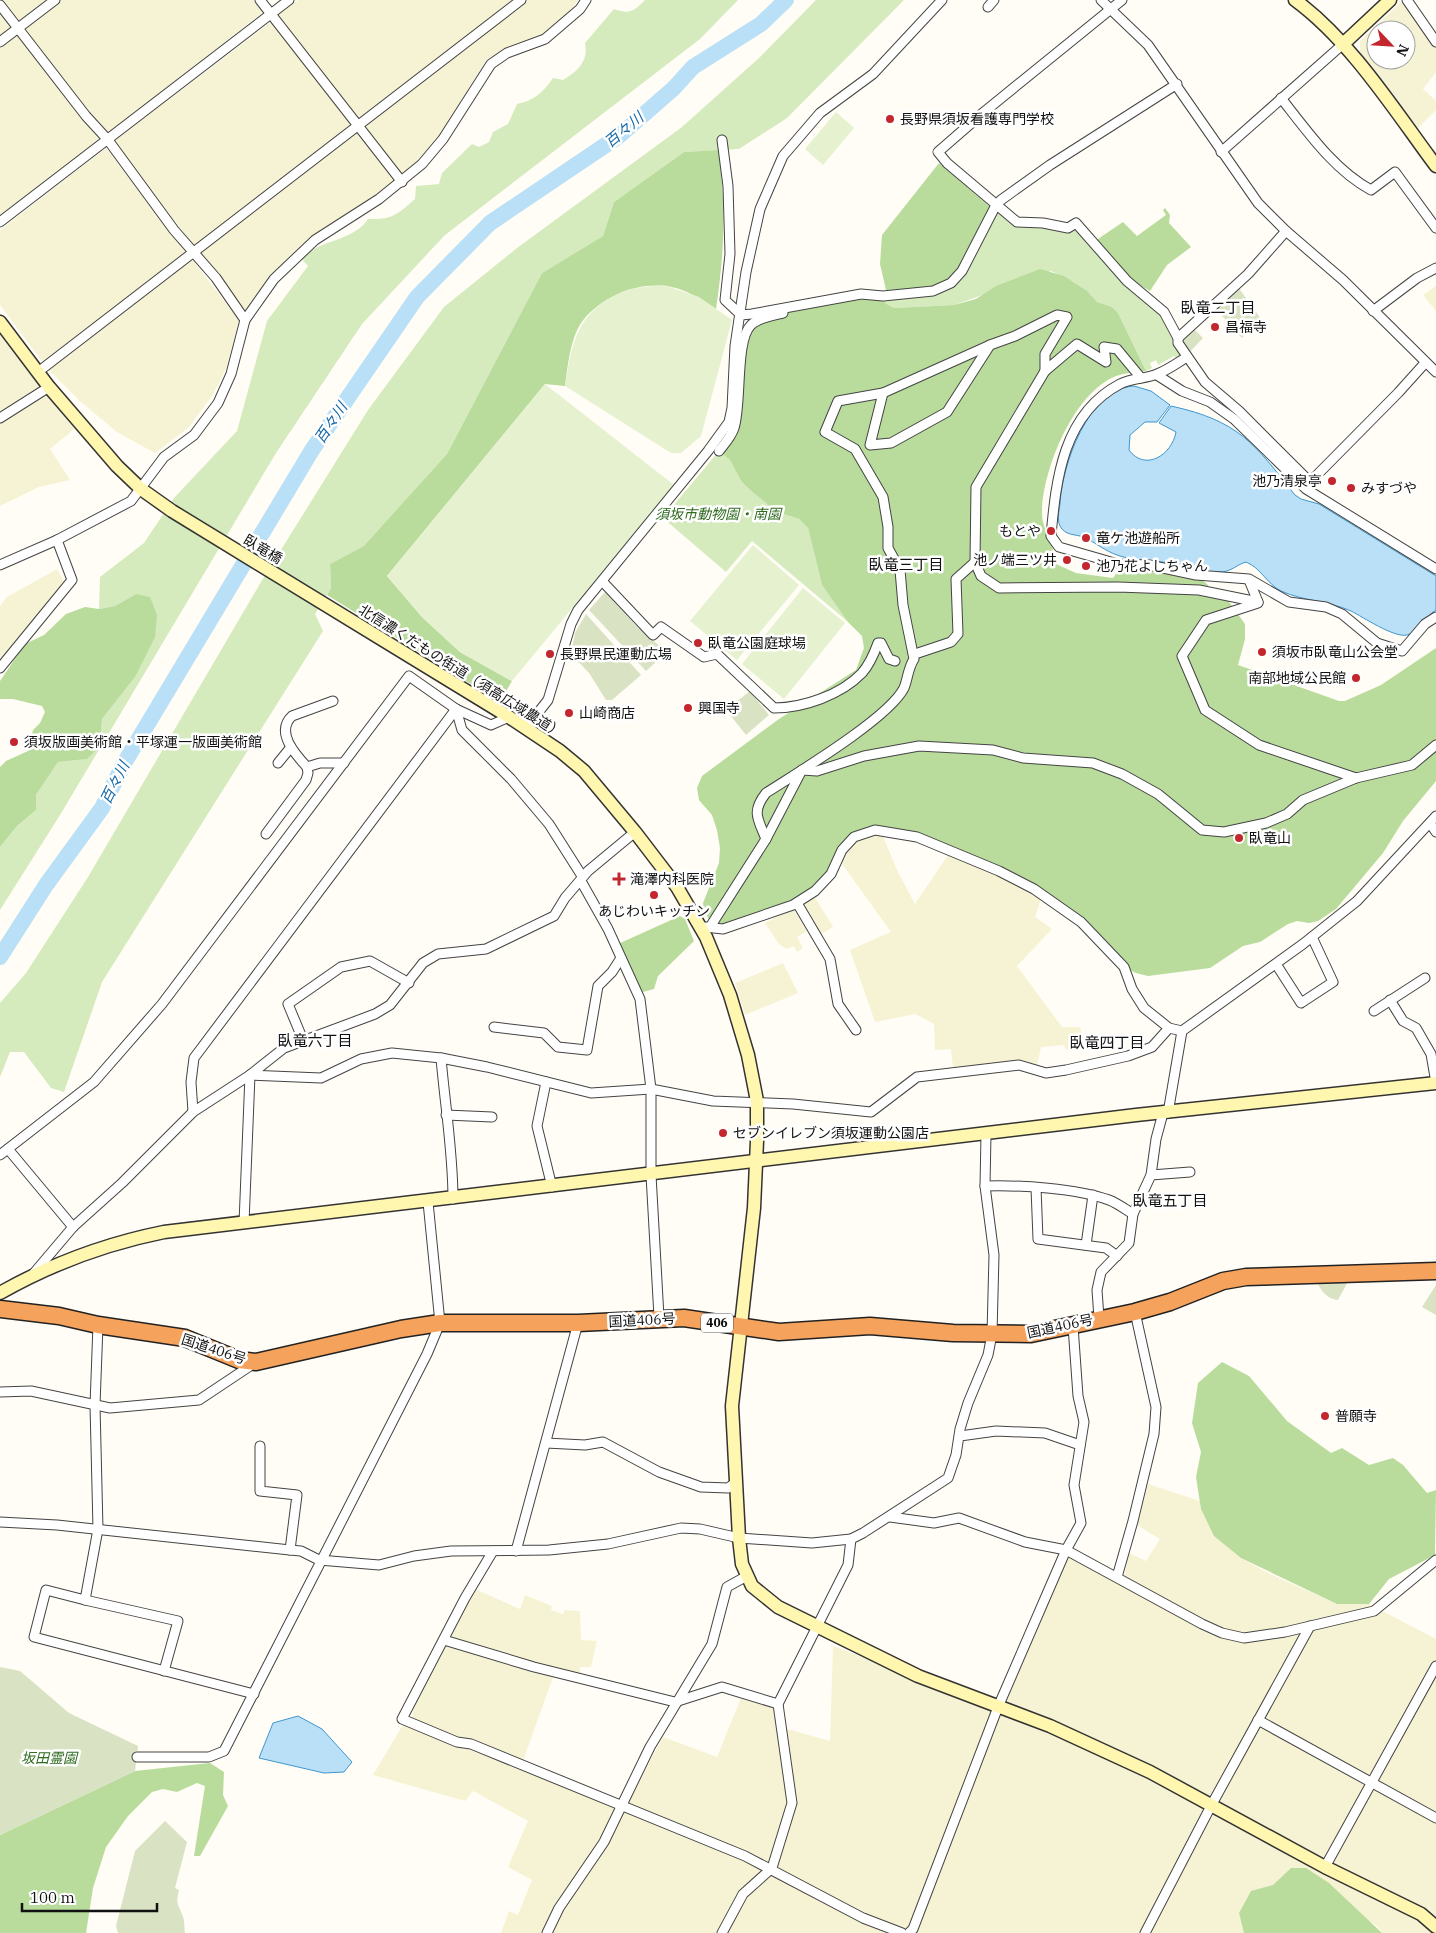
<svg xmlns="http://www.w3.org/2000/svg" width="1436" height="1933" font-family="'IBM Plex Serif','Noto Sans JP',serif">
	<style>
		.farmland { fill: #f6f3d4; fill-rule: evenodd }
		.green { fill: #d5ebbd }
		.forest { fill: #b9dc9c }
		.cemetery { fill: #d9e3c4 }
		.pitch { fill: #e6f2cf }
		.water { fill: #b9e0f7; stroke: #3f96cf }
		.lines { fill: none; stroke-linecap: round; stroke-linejoin: round }
		.river { stroke: #b9e0f7; stroke-width: 16 }
		.street-casing { stroke: #444; stroke-width: 11 }
		.secondary-casing { stroke: #333; stroke-width: 15 }
		.highway-casing { stroke: #222; stroke-width: 19 }
		.street { stroke: #fff; stroke-width: 9 }
		.secondary { stroke: #fff6b0; stroke-width: 12 }
		.highway { stroke: #f5a25d; stroke-width: 16 }
		.poi-dot { fill: #c4262e; stroke: #fff; stroke-width: 2 }
		.labels { text-anchor: middle; stroke-width: 5; stroke-linejoin: round; paint-order: stroke }
		.shield { fill: #fff; stroke: #585858; stroke-width: 1 }
		.shield-label { font-size: 12px; font-weight: bold; fill: #111 }
		.poi-label { font-size: 14px; fill: #111; stroke: #fff; text-anchor: start }
		.park-label { font-size: 14px; font-style: italic; fill: #2f6b1f; stroke: #fff }
		.street-label { font-size: 14px; fill: #111; stroke: #fff }
		.water-label { font-size: 15px; font-style: italic; fill: #1768a6; stroke: #fff }
		.neighbourhood-label { font-size: 15px; fill: #111; stroke: #fff }
	</style>
	<rect width="100%" height="100%" fill="#fffdf5"/>
	<!-- farmland -->
	<g class="farmland">
		<polygon points="2,0 46,0 18,22"/>
		<polygon points="60,0 254,0 263,12 107,134 23,28"/>
		<polygon points="298,0 512,0 359,120 277,15"/>
		<polygon points="527,0 579,0 559,22 543,34 505,49 486,60 438,138 403,176 364,126"/>
		<path d="M1403,0L1419,27L1436,48V72L1423,89L1436,101V110L1417,129L1394,95L1360,52V41ZM1376,30H1406V60H1376Z"/>
		<polygon points="0,14 12,30 0,39"/>
		<polygon points="271,22 351,125 195,247 113,142"/>
		<polygon points="17,35 99,139 0,215 0,48"/>
		<polygon points="356,130 396,182 312,237 270,276 245,313 199,252"/>
		<polygon points="106,148 187,253 44,364 0,305 0,230"/>
		<polygon points="191,258 239,320 226,369 212,396 189,427 155,453 117,432 81,402 48,369"/>
		<polygon points="1436,286 1436,311 1423,295"/>
		<polygon points="0,334 41,386 0,413"/>
		<polygon points="47,395 74,429 50,449 70,480 39,487 0,506 0,424"/>
		<polygon points="57,569 65,583 0,664 0,606 7,597"/>
		<polygon points="875,834 883,836 897,870 915,904 948,855 998,875 1041,899 1035,917 1052,929 1017,966 1062,1027 1080,1027 1083,1040 1080,1045 1066,1050 1064,1045 1041,1047 1037,1066 1023,1060 953,1068 951,1049 935,1050 934,1024 915,1014 875,1022 850,950 891,932 840,861 844,852 858,839"/>
		<polygon points="814,896 833,927 820,935 800,905"/>
		<polygon points="793,909 807,931 797,937 803,948 797,952 794,946 787,949 779,944 765,923"/>
		<polygon points="783,963 798,993 745,1015 735,983"/>
		<polygon points="1148,1484 1200,1501 1201,1509 1241,1558 1270,1574 1337,1604 1369,1604 1436,1639 1436,1933 1382,1933 1378,1927 1291,1868 1273,1885 1251,1892 1239,1913 1244,1933 501,1933 509,1911 518,1915 532,1880 508,1867 528,1821 473,1791 465,1801 373,1775 404,1723 623,1811 663,1737 717,1757 741,1698 774,1708 777,1726 830,1741 833,1646 998,1707 1066,1550 1124,1576 1129,1553 1146,1561 1160,1539 1137,1525"/>
		<polygon points="475,1589 520,1609 525,1595 552,1606 551,1610 563,1614 565,1610 580,1611 581,1640 597,1641 591,1667 580,1667 580,1676 561,1671 553,1677 523,1761 412,1720 415,1700 440,1650"/>
	</g>
	<!-- green -->
	<g class="green">
		<path d="M645,0H738L700,39L445,235L362,324L276,453L60,815L0,910V847L17,826L36,810V795L58,762L86,759L101,737L102,719L135,677L136,594L115,606L99,609L100,577L144,543L174,498L237,431L267,321L308,266L301,258C319,240 354,241 368,219C392,220 398,214 415,199L416,186L439,184L442,173L472,144L479,147L489,142L493,132L508,124L517,104C533,101 544,92 553,78L563,80C577,72 589,61 585,43L614,9C630,15 634,11 645,0Z"/>
		<polygon points="816,0 904,0 787,118 739,149 684,152 614,202 603,236 542,273 447,454 366,545 330,564 331,588 315,614 323,631 102,982 64,1092 51,1088 24,1052 10,1052 0,1077 0,1003 26,973 88,877 261,582 368,410 444,307 517,248 682,127 759,58"/>
		<polygon points="997,211 1017,225 1076,226 1162,314 1175,337 1173,343 1181,355 1177,359 1174,356 1158,365 1156,360 1150,363 1152,368 1146,371 1118,313 1112,307 1097,302 1075,283 1051,271 954,305 894,308 885,303 883,298 942,290"/>
		<polygon points="719,451 730,460 741,481 750,490 777,512 799,519 808,528 822,585 847,621 752,541 726,572 663,518"/>
	</g>
	<!-- forest -->
	<g class="forest">
		<path d="M718,150C727,204 724,255 716,309C702,299 682,287 664,286C635,283 603,297 584,319C570,336 568,366 565,386L545,384L387,576L422,617L460,652L512,681L500,702L327,595L331,588L330,564L364,546L447,454L542,273L603,236L614,202L684,152Z"/>
		<path d="M939,163L990,207C980,227 959,281 937,286C922,290 902,289 886,290L880,264L882,235Z"/>
		<polygon points="1165,208 1170,215 1169,223 1191,247 1167,265 1150,291 1129,279 1095,241 1123,222 1137,236 1166,215 1163,210"/>
		<path d="M1040,269L1064,276L1087,291L1097,302L1112,307L1118,313L1146,371C1136,372 1125,373 1116,376C1073,393 1042,471 1042,513C1042,527 1049,534 1052,546C1054,552 1053,559 1056,564L1076,573L1113,578L1121,567L1149,569L1201,579L1208,585L1209,592L1227,599L1245,624V639L1238,665L1339,701H1345L1381,685L1436,648V781L1403,821L1383,853L1336,909L1318,921L1309,923L1297,921L1288,924L1260,942L1243,946L1210,968L1148,976L1136,973L1124,967L1082,923L1034,889L917,837L875,830L854,837L831,874L797,903L723,929C712,923 703,916 703,903L719,863L720,848L717,830L712,815L699,800L697,788L702,776L779,719L856,670L864,648L862,636L847,621L822,585L808,528L799,519L777,512L750,490L741,481L730,460L719,451L729,439L746,332L777,314L861,298H883L885,303L894,308L954,305L976,299L996,286Z"/>
		<polygon points="136,594 150,597 157,615 155,637 135,677 102,719 101,737 95,751 87,759 58,762 36,795 36,810 17,826 0,847 0,767 6,761 28,751 33,730 40,723 45,712 42,706 13,699 0,699 0,681 25,644 44,635 66,614 85,607 99,609 115,606"/>
		<polygon points="680,916 685,919 694,941 658,976 654,989 643,992 639,989 618,944"/>
		<polygon points="1222,1362 1249,1376 1287,1421 1331,1453 1342,1448 1369,1465 1393,1458 1403,1465 1427,1493 1436,1490 1435,1555 1389,1579 1369,1604 1337,1604 1241,1558 1214,1536 1201,1509 1196,1477 1201,1452 1192,1423 1198,1383"/>
		<polygon points="210,1763 224,1772 223,1795 228,1806 200,1856 194,1856 205,1786 197,1783 177,1792 163,1789 152,1792 128,1816 106,1847 93,1888 86,1933 0,1933 0,1835 135,1771"/>
		<polygon points="1291,1868 1306,1868 1329,1883 1382,1933 1244,1933 1239,1913 1251,1891 1273,1885"/>
	</g>
	<!-- cemetery -->
	<g class="cemetery">
		<polygon points="1238,287 1261,319 1242,338 1215,308"/>
		<polygon points="1193,328 1203,338 1188,354 1179,341"/>
		<polygon points="605,592 637,627 667,652 646,671 589,610"/>
		<polygon points="586,614 641,675 612,700 606,700 589,673 571,654 575,633"/>
		<polygon points="750,691 769,715 746,735 726,710"/>
		<path d="M1315,1274L1351,1276L1338,1300C1325,1299 1317,1286 1315,1274Z"/>
		<polygon points="1436,1285 1436,1315 1422,1307"/>
		<polygon points="0,1667 20,1671 69,1713 138,1746 135,1771 0,1835"/>
		<path d="M165,1821L187,1842L175,1888L179,1890C175,1905 179,1904 183,1917C185,1921 184,1928 185,1933H118L116,1926L135,1851Z"/>
	</g>
	<!-- pitch -->
	<g class="pitch">
		<polygon points="836,112 854,128 823,165 805,149"/>
		<path d="M664,285L699,297L732,320L701,436L681,453H671L565,386C572,342 577,312 622,292C634,286 652,287 664,285Z"/>
		<polygon points="545,384 674,485 512,681 460,652 422,617 387,576"/>
		<polygon points="753,545 799,585 737,660 690,621"/>
		<polygon points="803,588 845,623 784,699 742,664"/>
	</g>
	<!-- water -->
	<g class="water">
		<path d="M1134,386L1151,391L1170,405L1157,422H1145L1130,435L1129,450C1145,472 1172,455 1176,432L1159,423L1171,406C1239,421 1254,443 1295,495L1301,499L1319,504L1436,576V610C1427,615 1415,634 1407,635C1394,638 1363,617 1351,611C1329,601 1303,601 1281,591C1267,584 1261,568 1246,562C1238,564 1232,571 1222,572C1201,573 1182,565 1162,562C1147,560 1130,560 1117,555C1105,551 1095,542 1083,537C1076,534 1065,536 1060,526C1057,520 1059,510 1060,504C1062,465 1088,389 1134,386Z"/>
		<polygon points="298,1716 322,1729 352,1762 344,1772 324,1773 259,1758 273,1723"/>
	</g>
	<g class="lines">
		<!-- river -->
		<polyline class="river" points="0,957 46,885 102,808 123,765 312,450 417,297 490,223 619,136 674,88 693,67 761,24 786,0"/>
		<defs>
			<g id="street">
				<polyline points="260,0 402,182"/>
				<polyline points="1101,0 1148,45 1258,203 1286,231 1343,280 1436,372"/>
				<polyline points="1122,0 984,112 938,152 947,163 1017,222 1043,223 1068,228 1076,223 1127,281 1164,312 1178,338 1178,343 1205,382 1239,411 1310,482 1398,393 1425,363"/>
				<polyline points="1407,0 1436,42"/>
				<polyline points="0,5 86,116 108,140 174,230 216,278 245,320"/>
				<polyline points="988,7 994,0"/>
				<polyline points="0,42 55,0"/>
				<path d="M1281,98C1307,131 1334,170 1371,190L1395,172L1436,228"/>
				<polyline points="722,140 728,186 730,254 725,300 741,315 752,314 861,294 883,296 933,291 951,283 962,271 996,205 1001,200 1050,165 1177,84"/>
				<polyline points="1221,152 1342,45"/>
				<polyline points="0,222 289,0"/>
				<polyline points="1373,311 1417,278 1436,268"/>
				<polyline points="1178,338 1248,274 1286,231"/>
				<path d="M1187,357C1177,363 1168,370 1157,374C1146,379 1131,378 1120,384C1063,414 1056,479 1051,536L1059,547L1118,564L1149,565L1196,575L1249,579L1289,602L1326,607L1342,614L1377,643L1402,651L1425,624L1436,617"/>
				<polyline points="38,372 521,0"/>
				<polyline points="1157,375 1182,391 1210,402 1234,419 1306,489 1436,569"/>
				<polyline points="883,393 990,345"/>
				<polyline points="0,418 49,387"/>
				<path d="M719,451C725,443 731,437 734,428C742,404 735,340 751,325C758,318 773,315 783,313"/>
				<polyline points="975,562 976,487 1045,371"/>
				<polyline points="0,565 57,540 131,501 164,457 194,435 218,403 231,374 245,320 274,279 315,240 379,199 422,164 443,139 491,64 507,53 545,39 580,9 586,0"/>
				<polyline points="1249,580 1258,602"/>
				<path d="M602,581L653,635L661,627L704,657L717,654L774,708C803,708 841,695 862,673C870,664 874,654 878,643H881L889,659L895,661"/>
				<polyline points="1258,603 1206,620 1182,656 1205,710 1259,745 1356,778"/>
				<polyline points="918,653 951,642 958,634 956,579 975,562 981,576 999,588 1118,587 1199,590 1258,602"/>
				<polyline points="0,668 72,580 57,540"/>
				<path d="M333,701L292,716C275,732 295,754 307,767L320,763H344"/>
				<polyline points="456,709 462,730 511,779 549,824 582,876 581,881 608,929 640,999 651,1089 651,1175 659,1317"/>
				<polyline points="526,728 548,700 571,624 578,610 708,451 729,422 732,408 735,346 746,272 760,209 783,156 820,113 873,74 942,0"/>
				<polyline points="278,763 291,747"/>
				<polyline points="1430,823 1436,832"/>
				<polyline points="266,834 306,780 308,773 307,767"/>
				<path d="M766,839C758,819 751,812 766,793C797,773 889,718 904,688C908,678 908,668 914,659L903,605L900,570L888,548V527L883,497L855,449L825,432L838,401L883,393L870,445L891,443L947,412L990,345L1015,336L1057,315L1067,317L1045,354V371L1077,344L1106,362L1104,347L1117,349L1141,378"/>
				<polyline points="797,903 830,959 838,1004 856,1030"/>
				<polyline points="705,927 723,929 793,905 815,891 831,874 842,850 854,837 875,830 917,837 999,871 1034,889 1081,922 1124,967 1132,989 1144,1008 1169,1028 1182,1031"/>
				<polyline points="710,927 766,839 802,770 817,771 864,756 919,746 993,750 1023,758 1093,763 1122,774 1158,794 1202,830 1224,832 1266,823 1287,814 1303,800 1356,778 1412,765 1436,745"/>
				<polyline points="1276,964 1301,1003 1333,982 1312,937"/>
				<polyline points="1390,1000 1403,1021 1416,1028 1431,1054 1436,1083"/>
				<polyline points="1374,1011 1425,978"/>
				<polyline points="494,1027 544,1033 558,1047 587,1050 598,986 612,972 621,958"/>
				<polyline points="303,1040 288,1004 341,967 370,961 409,983"/>
				<path d="M441,1058C445,1105 453,1152 453,1199"/>
				<polyline points="250,1075 321,1078 361,1059 392,1053 441,1058 487,1067 591,1093 651,1089 713,1101 793,1104 871,1112 917,1077 1019,1065 1046,1073 1066,1070 1128,1056 1152,1047 1169,1028"/>
				<polyline points="546,1082 537,1126 552,1187"/>
				<polyline points="193,1112 191,1082 194,1058 456,709"/>
				<polyline points="1168,1113 1182,1031 1303,944 1357,901 1436,816"/>
				<polyline points="446,1115 492,1117"/>
				<polyline points="8,1149 73,1227"/>
				<polyline points="0,1155 94,1082 162,1004 409,676 456,709 491,725 509,717"/>
				<polyline points="1151,1175 1190,1172"/>
				<path d="M985,1186C1020,1185 1076,1188 1109,1200C1117,1203 1125,1209 1133,1214"/>
				<polyline points="1036,1188 1038,1239 1106,1248 1117,1256"/>
				<polyline points="244,1223 250,1075"/>
				<polyline points="1086,1245 1093,1195"/>
				<polyline points="34,1273 73,1227 122,1183 193,1112 250,1075 284,1048 375,1014 390,1005 423,963 438,954 486,949 554,916 565,898 588,871 635,832"/>
				<polyline points="1099,1318 1097,1290 1101,1272 1129,1243 1133,1214 1151,1175 1156,1139 1163,1113"/>
				<polyline points="98,1325 95,1405 98,1529 85,1600 46,1590 34,1637 254,1694"/>
				<polyline points="0,1392 31,1391 110,1408 199,1400 256,1362"/>
				<polyline points="960,1436 996,1431 1045,1433 1080,1445"/>
				<polyline points="546,1443 585,1445 603,1442 659,1472 701,1487 728,1488 735,1483"/>
				<polyline points="260,1446 260,1491 297,1495 290,1550"/>
				<polyline points="890,1517 934,1523 959,1518 1025,1542 1066,1550 1202,1624 1222,1633 1244,1638 1285,1632 1374,1611 1436,1560"/>
				<polyline points="0,1522 57,1525 290,1550 301,1551 319,1560 379,1565 414,1556 451,1551 549,1550 608,1544 681,1528 700,1529 739,1538 812,1543 851,1539 863,1533 948,1478 956,1455 960,1429 968,1403 988,1355 992,1334 994,1255 985,1186 986,1134"/>
				<polyline points="493,1551 465,1598 402,1719 457,1742 471,1744 745,1856 863,1918 902,1933"/>
				<polyline points="516,1551 578,1323"/>
				<polyline points="1117,1577 1133,1521 1154,1434 1156,1407 1135,1312"/>
				<polyline points="85,1600 178,1621 164,1671"/>
				<polyline points="444,1640 534,1667 675,1702 722,1687 778,1704"/>
				<polyline points="1258,1720 1436,1818"/>
				<polyline points="137,1757 209,1757 224,1751 427,1354 440,1323 428,1202"/>
				<polyline points="1325,1867 1436,1666"/>
				<polyline points="547,1933 559,1908 604,1842 650,1747 712,1644 727,1587 747,1576"/>
				<polyline points="722,1933 743,1894 772,1868 792,1803 778,1704 848,1565 851,1539"/>
				<polyline points="909,1933 913,1929 998,1707 1066,1550 1081,1523 1074,1485 1084,1422 1078,1396 1073,1326"/>
				<polyline points="1145,1933 1212,1804 1310,1626"/>
			</g>
			<g id="secondary">
				<path d="M1295,0C1351,41 1395,111 1436,166"/>
				<polyline points="1342,45 1390,0"/>
				<polyline points="0,322 49,387 117,466 141,489 172,511 509,717 560,751 584,771 635,832 677,887 706,937 730,995 748,1055 757,1101 757,1141 754,1208 732,1406 739,1538 742,1564 752,1586 778,1607 918,1676 1050,1726 1150,1772 1325,1867 1421,1914 1436,1927"/>
				<path d="M0,1293C53,1263 104,1244 164,1232L1136,1115L1436,1083"/>
			</g>
			<polyline id="highway" points="0,1309 59,1316 98,1325 185,1338 239,1360 256,1362 401,1329 440,1323 578,1323 684,1318 779,1332 870,1326 953,1333 1031,1334 1135,1312 1170,1302 1223,1281 1246,1277 1436,1271"/>
		</defs>
		<!-- street casing -->
		<use href="#street" class="street-casing"/>
		<!-- secondary casing -->
		<use href="#secondary" class="secondary-casing"/>
		<!-- highway casing -->
		<use href="#highway" class="highway-casing"/>
		<!-- street -->
		<use href="#street" class="street"/>
		<!-- secondary -->
		<use href="#secondary" class="secondary"/>
		<!-- highway -->
		<use href="#highway" class="highway"/>
	</g>
	<!-- markers -->
	<g class="poi-dot">
		<circle cx="890" cy="119" r="5"/>
		<circle cx="1215" cy="327" r="5"/>
		<circle cx="1332" cy="481" r="5"/>
		<circle cx="1351" cy="488" r="5"/>
		<circle cx="1051" cy="531" r="5"/>
		<circle cx="1086" cy="538" r="5"/>
		<circle cx="1067" cy="560" r="5"/>
		<circle cx="1086" cy="566" r="5"/>
		<circle cx="698" cy="643" r="5"/>
		<circle cx="1262" cy="652" r="5"/>
		<circle cx="550" cy="654" r="5"/>
		<circle cx="1356" cy="678" r="5"/>
		<circle cx="688" cy="708" r="5"/>
		<circle cx="569" cy="713" r="5"/>
		<circle cx="14" cy="742" r="5"/>
		<circle cx="1239" cy="838" r="5"/>
		<path d="M616.5 871.5h5v5h5v5h-5v5h-5v-5h-5v-5h5z"/>
		<circle cx="654" cy="895" r="5"/>
		<circle cx="723" cy="1133" r="5"/>
		<circle cx="1325" cy="1416" r="5"/>
	</g>
	<g class="labels">
		<!-- shield labels -->
		<rect class="shield" x="701" y="1313.5" width="32" height="19" rx="4"/>
		<g class="shield-label">
			<text x="717" y="1327">406</text>
		</g>
		<!-- poi labels -->
		<g class="poi-label">
			<text x="900" y="124">長野県須坂看護専門学校</text>
			<text x="1225" y="332">昌福寺</text>
			<text x="1322" y="486" text-anchor="end">池乃清泉亭</text>
			<text x="1361" y="493">みすづや</text>
			<text x="1041" y="536" text-anchor="end">もとや</text>
			<text x="1096" y="543">竜ケ池遊船所</text>
			<text x="1057" y="565" text-anchor="end">池ノ端三ツ井</text>
			<text x="1096" y="571">池乃花よしちゃん</text>
			<text x="708" y="648">臥竜公園庭球場</text>
			<text x="1272" y="657">須坂市臥竜山公会堂</text>
			<text x="560" y="659">長野県民運動広場</text>
			<text x="1346" y="683" text-anchor="end">南部地域公民館</text>
			<text x="698" y="713">興国寺</text>
			<text x="579" y="718">山崎商店</text>
			<text x="24" y="747">須坂版画美術館・平塚運一版画美術館</text>
			<text x="1249" y="843">臥竜山</text>
			<text x="630" y="884">滝澤内科医院</text>
			<text x="654" y="916" text-anchor="middle">あじわいキッチン</text>
			<text x="733" y="1138">セブンイレブン須坂運動公園店</text>
			<text x="1335" y="1421">普願寺</text>
		</g>
		<!-- park labels -->
		<g class="park-label">
			<text x="718" y="519">須坂市動物園・南園</text>
			<text x="49" y="1763">坂田霊園</text>
		</g>
		<!-- street labels -->
		<g class="street-label">
			<text transform="translate(263 549) rotate(31)" y="5">臥竜橋</text>
			<text transform="translate(461 671) rotate(32)" y="5">北信濃くだもの街道（須高広域農道）</text>
			<text transform="translate(642 1320) rotate(-3)" y="5">国道406号</text>
			<text transform="translate(1060 1326) rotate(-12)" y="5">国道406号</text>
			<text transform="translate(214 1349) rotate(18)" y="5">国道406号</text>
		</g>
		<!-- water labels -->
		<g class="water-label">
			<text transform="translate(624 130) rotate(-40)" y="5">百々川</text>
			<text transform="translate(331 423) rotate(-56)" y="5">百々川</text>
			<text transform="translate(115 783) rotate(-63)" y="5">百々川</text>
		</g>
		<!-- neighbourhood labels -->
		<g class="neighbourhood-label">
			<text x="1218" y="313">臥竜二丁目</text>
			<text x="906" y="570">臥竜三丁目</text>
			<text x="315" y="1046">臥竜六丁目</text>
			<text x="1107" y="1048">臥竜四丁目</text>
			<text x="1170" y="1206">臥竜五丁目</text>
		</g>
	</g>
	<!-- north arrow -->
	<g transform="translate(1391 45) rotate(115)"><circle r="24" fill="#ffffff" stroke="#a0a0a0"/>
	<path d="M0-4L9 19L0 12L-9 19Z" fill="#c4262e"/>
	<text y="-8" font-size="14" font-weight="bold" text-anchor="middle" fill="#111111">N</text>
	</g>
	<!-- scale -->
	<path d="M22 1903v8h135v-8" fill="none" stroke="#111111" stroke-width="2.5"/>
	<text x="30" y="1903" font-size="15" fill="#111111" stroke="#ffffff" stroke-width="4" paint-order="stroke">100 m</text>
</svg>
